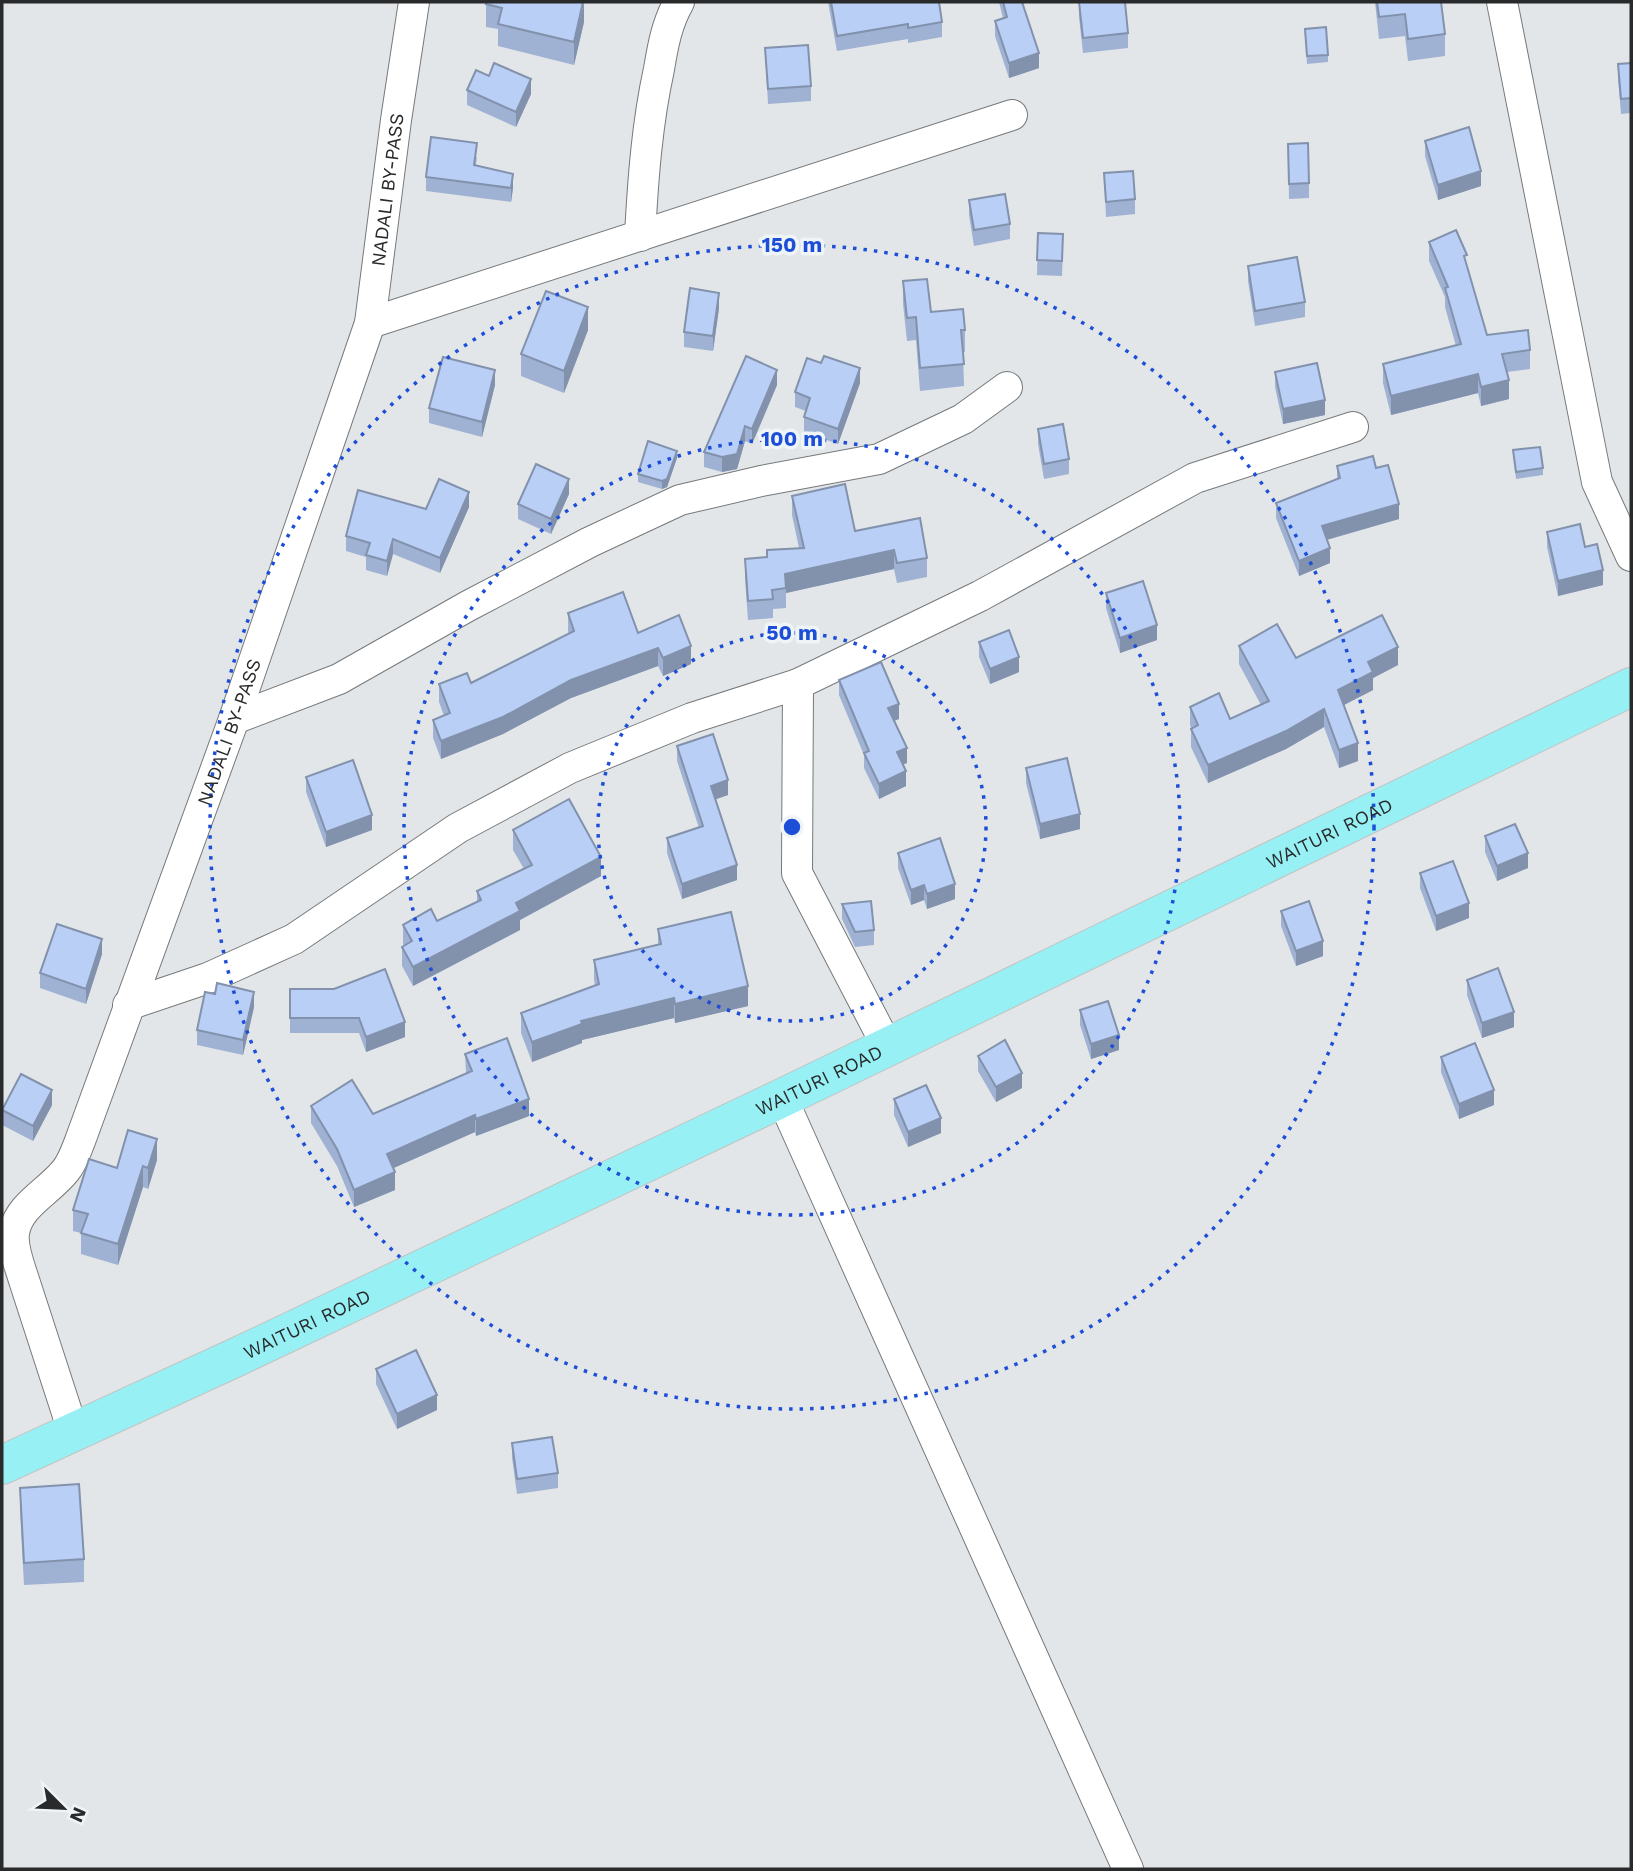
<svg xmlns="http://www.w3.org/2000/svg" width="1633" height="1871" font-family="'Work Sans',sans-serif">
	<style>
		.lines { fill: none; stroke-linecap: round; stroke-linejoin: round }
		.minor-casing { stroke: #76797b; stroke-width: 32 }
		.major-casing { stroke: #c3c3c4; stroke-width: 40 }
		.minor { stroke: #fff; stroke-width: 30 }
		.major { stroke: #97f1f4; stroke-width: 38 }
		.wall { fill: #9fb2d3 }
		.shaded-wall { fill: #8291ac }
		.building { fill: #b9cff5; stroke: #8291ac; stroke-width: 2 }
		.ring { fill: none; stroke: #1d4ed8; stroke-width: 3.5; stroke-dasharray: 3.5 7 }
		.labels { text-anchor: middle; stroke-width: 7; stroke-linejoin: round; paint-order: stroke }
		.street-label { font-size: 19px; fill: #282a2b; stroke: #eff4f6 }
		.centre { fill: #1d4ed8; stroke: #eff4f6; stroke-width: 3.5 }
		.ring-label { font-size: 21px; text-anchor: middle; font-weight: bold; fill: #1d4ed8; stroke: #eff4f6; stroke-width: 7; stroke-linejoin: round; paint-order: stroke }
	</style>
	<rect width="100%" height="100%" fill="#e2e6e8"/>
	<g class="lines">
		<defs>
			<g id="minor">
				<polyline points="1502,2 1597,482 1631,556"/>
				<path d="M640,236C643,179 647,124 659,69C663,45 667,23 679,2"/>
				<polyline points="370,323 1012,115"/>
				<polyline points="798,684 797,873 887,1046"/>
				<polyline points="234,719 339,679 468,606 590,542 680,500 761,481 879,459 963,419 1007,387"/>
				<polyline points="128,1005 208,978 294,939 458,828 570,768 692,718 798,684 980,596 1195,478 1353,427"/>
				<polyline points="782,1098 1128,1869"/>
				<path id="s1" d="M73,1431L23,1277C19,1264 12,1247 14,1233C18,1205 50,1191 66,1170C73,1161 76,1151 80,1141L234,719L370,323L396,120L414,2"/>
			</g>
			<g id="major">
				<path id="s2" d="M2,1465L241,1355L782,1098L1631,687"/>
			</g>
		</defs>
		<!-- minor casing -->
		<use href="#minor" class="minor-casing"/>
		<!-- major casing -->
		<use href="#major" class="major-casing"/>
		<!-- minor -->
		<use href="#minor" class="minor"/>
		<!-- major -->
		<use href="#major" class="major"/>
	</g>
	<!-- wall -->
	<g class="wall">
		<polygon points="828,2 939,2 942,22 942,37 908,43 908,39 837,51"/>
		<polygon points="999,2 1022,2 1039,68 1009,78 995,36 995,21 1003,18"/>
		<polygon points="1079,2 1128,33 1128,48 1083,53 1079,17"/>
		<polygon points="1375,2 1441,2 1445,34 1445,56 1408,61 1405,36 1379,39"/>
		<polygon points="486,4 584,22 574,65 498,46 498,29 486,27"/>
		<polygon points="1305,29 1328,55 1328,62 1307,64"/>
		<polygon points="765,48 811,86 811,101 768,104"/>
		<polygon points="1631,63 1631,113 1621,114 1618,79 1618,64"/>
		<polygon points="467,90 531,94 516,127 467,105"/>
		<polygon points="1425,141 1481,186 1438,200 1425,156"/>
		<polygon points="1288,144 1309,183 1309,198 1289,199"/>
		<polygon points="477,157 476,165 513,188 511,202 426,191 426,177"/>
		<polygon points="1104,173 1135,199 1135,214 1106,217"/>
		<polygon points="969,200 1010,224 1010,239 974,246 969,215"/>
		<polygon points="1038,233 1063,249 1062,276 1037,275"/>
		<polygon points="1429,242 1487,335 1530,350 1530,369 1507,372 1509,399 1481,406 1478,393 1391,415 1383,383 1383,364 1456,346 1445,307 1445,297 1429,261"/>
		<polygon points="1248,266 1305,302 1305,317 1255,326 1248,281"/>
		<polygon points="903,281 931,312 965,330 965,352 963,352 964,386 920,391 916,340 907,341 903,304"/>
		<polygon points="719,308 713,351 684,347 684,332"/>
		<polygon points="588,330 564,393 521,376 521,354"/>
		<polygon points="1275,372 1325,415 1283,424 1275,387"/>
		<polygon points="860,383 838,444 804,432 804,417 806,411 795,407 795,392"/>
		<polygon points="495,385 482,437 429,423 429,408"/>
		<polygon points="777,385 752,444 745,441 737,469 722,472 704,467 704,452"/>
		<polygon points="1038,429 1069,459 1069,474 1044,479 1038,444"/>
		<polygon points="1513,450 1543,468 1543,475 1516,479"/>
		<polygon points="677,458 667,487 662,489 638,482 638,474"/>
		<polygon points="1337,466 1376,468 1399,519 1327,540 1330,563 1299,576 1276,518 1276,503 1337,479"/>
		<polygon points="569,494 551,534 518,519 518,504"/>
		<polygon points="792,496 855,531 927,558 927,577 897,583 894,569 786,593 786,608 773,609 773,618 748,620 745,578 745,559 767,557 767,550 799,548 792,515"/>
		<polygon points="469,507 440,573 393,554 387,576 366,570 366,557 346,551 346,536 426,509"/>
		<polygon points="1547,532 1585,547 1603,585 1558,596 1547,547"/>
		<polygon points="1106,593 1157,640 1120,653 1106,608"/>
		<polygon points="568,613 638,633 691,664 663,676 658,666 571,698 503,734 441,759 433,738 433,720 444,716 439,702 439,684 471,683 569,634 568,631"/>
		<polygon points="979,642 1019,672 990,684 979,657"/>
		<polygon points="1239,646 1296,658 1398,665 1373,678 1373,690 1344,705 1358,761 1339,768 1324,727 1286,749 1208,783 1191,747 1191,728 1190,725 1190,707 1230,719 1261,705 1239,664"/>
		<polygon points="839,680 899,719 894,721 907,763 903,764 906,786 879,799 864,768 864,755 839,695"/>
		<polygon points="677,746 728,795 715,799 737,880 682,899 667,853 667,838 699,828 677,761"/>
		<polygon points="1026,768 1080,829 1040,839 1026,783"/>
		<polygon points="306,777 372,830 326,847 306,792"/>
		<polygon points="513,830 601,876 520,920 520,930 413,986 402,966 402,947 404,946 403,944 403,925 437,921 477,902 477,891 524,869 513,850"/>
		<polygon points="1485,836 1528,868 1497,881 1485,852"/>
		<polygon points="898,853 955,899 927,909 924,900 911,905 898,868"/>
		<polygon points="1420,873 1469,918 1436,931 1420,888"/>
		<polygon points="842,904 874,930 874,945 855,947 842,919"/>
		<polygon points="1281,911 1323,956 1296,966 1281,926"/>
		<polygon points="658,929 748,1006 675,1023 674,1018 582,1040 582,1043 532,1062 521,1033 521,1013 595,986 594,979 594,960 658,944"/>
		<polygon points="102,954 86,1004 40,988 40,973"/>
		<polygon points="1467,980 1514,1027 1482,1038 1467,995"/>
		<polygon points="290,989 405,1037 366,1052 359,1033 290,1033"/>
		<polygon points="215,994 254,1007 243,1055 197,1045 197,1030"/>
		<polygon points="1080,1010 1119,1050 1091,1059 1080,1025"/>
		<polygon points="465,1054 529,1116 476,1136 475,1132 393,1168 395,1190 354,1207 337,1166 311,1123 311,1106 373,1114 466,1073"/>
		<polygon points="978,1056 1022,1088 996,1102 978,1071"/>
		<polygon points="1441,1057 1494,1105 1459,1119 1441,1072"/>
		<polygon points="894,1099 941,1133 908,1147 894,1115"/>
		<polygon points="52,1105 33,1141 2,1125 2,1110"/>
		<polygon points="157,1160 148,1189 143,1187 118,1265 81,1254 81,1233 73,1231 73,1210 117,1168"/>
		<polygon points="376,1369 437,1410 397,1429 376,1384"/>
		<polygon points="512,1443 558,1473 558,1488 517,1494 512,1458"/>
		<polygon points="20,1488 84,1559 84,1582 24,1585 20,1510"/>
	</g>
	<!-- shaded-wall -->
	<g class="shaded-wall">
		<polygon points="584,2 584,22 574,65 574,42"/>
		<polygon points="1039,53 1039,68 1009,78 1009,63"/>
		<polygon points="531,79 531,94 516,127 516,112"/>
		<polygon points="1481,171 1481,186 1438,200 1438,185"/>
		<polygon points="513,174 513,188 511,202 511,188"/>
		<polygon points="719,293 719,308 713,351 713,336"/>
		<polygon points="588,307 588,330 564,393 564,371"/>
		<polygon points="860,368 860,383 838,444 838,429"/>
		<polygon points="495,370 495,385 482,437 482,422"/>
		<polygon points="777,370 777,385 752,444 752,429"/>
		<polygon points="1478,374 1478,393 1391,415 1391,396"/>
		<polygon points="1509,380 1509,399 1481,406 1481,387"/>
		<polygon points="1325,400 1325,415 1283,424 1283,409"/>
		<polygon points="745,426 745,441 737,469 722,472 722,457"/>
		<polygon points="677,451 677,458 667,487 662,489 662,481"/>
		<polygon points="569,479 569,494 551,534 551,519"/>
		<polygon points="469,492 469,507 440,573 440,558"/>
		<polygon points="1399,504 1399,519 1322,541 1322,526"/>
		<polygon points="393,539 393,554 387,576 387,561"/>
		<polygon points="1330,548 1330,563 1299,576 1299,561"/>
		<polygon points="894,550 894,569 786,593 785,574"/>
		<polygon points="1603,570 1603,585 1558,596 1558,581"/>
		<polygon points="1157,625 1157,640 1120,653 1120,638"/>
		<polygon points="691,646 691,664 663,676 663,658"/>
		<polygon points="1398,647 1398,665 1373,678 1373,690 1338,708 1338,690 1368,662"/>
		<polygon points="658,648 658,666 571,698 503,734 441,759 441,741 571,680"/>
		<polygon points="1019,657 1019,672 990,684 990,669"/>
		<polygon points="899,704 899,719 888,723 888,708"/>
		<polygon points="1324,709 1324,727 1286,749 1208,783 1208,765"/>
		<polygon points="1358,743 1358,761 1339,768 1339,750"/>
		<polygon points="907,748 907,763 897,767 897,752"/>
		<polygon points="906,771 906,786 879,799 879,784"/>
		<polygon points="728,780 728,795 711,801 711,786"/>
		<polygon points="1080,814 1080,829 1040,839 1040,824"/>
		<polygon points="372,815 372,830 326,847 326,832"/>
		<polygon points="1528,853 1528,868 1497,881 1497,866"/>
		<polygon points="601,857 601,876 520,920 520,930 413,986 413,967 516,903"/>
		<polygon points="737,865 737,880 682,899 682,884"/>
		<polygon points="955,884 955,899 927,909 927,894"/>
		<polygon points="924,885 924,900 911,905 911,890"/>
		<polygon points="1469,903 1469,918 1436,931 1436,916"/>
		<polygon points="102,939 102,954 86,1004 86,989"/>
		<polygon points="1323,941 1323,956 1296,966 1296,951"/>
		<polygon points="748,986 748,1006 675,1023 675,1004"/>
		<polygon points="254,992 254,1007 243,1055 243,1040"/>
		<polygon points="674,998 674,1018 582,1040 582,1043 532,1062 532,1042 581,1021"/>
		<polygon points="1514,1012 1514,1027 1482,1038 1482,1023"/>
		<polygon points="405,1022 405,1037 366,1052 366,1037"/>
		<polygon points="1119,1035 1119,1050 1091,1059 1091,1044"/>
		<polygon points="1022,1073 1022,1088 996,1102 996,1087"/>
		<polygon points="52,1090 52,1105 33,1141 33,1126"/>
		<polygon points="1494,1090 1494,1105 1459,1119 1459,1104"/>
		<polygon points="529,1099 529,1116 476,1136 476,1119"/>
		<polygon points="475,1115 475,1132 387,1171 387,1154"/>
		<polygon points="941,1118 941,1133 908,1147 908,1132"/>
		<polygon points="157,1139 157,1160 148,1189 148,1168"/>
		<polygon points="143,1166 143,1187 118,1265 118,1244"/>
		<polygon points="395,1172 395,1190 354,1207 354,1190"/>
		<polygon points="437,1395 437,1410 397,1429 397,1414"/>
	</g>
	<!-- building -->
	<g class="building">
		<polygon points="487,2 583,2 574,42 498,24 502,8 486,4"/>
		<polygon points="831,2 939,2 942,22 908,28 908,24 837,36"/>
		<polygon points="1003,2 1022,2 1039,53 1009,63 995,21 1007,17"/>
		<polygon points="1079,2 1125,2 1128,33 1083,38"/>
		<polygon points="1377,2 1441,2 1445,34 1408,39 1405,14 1379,17"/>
		<polygon points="1326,27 1328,55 1307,56 1305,29"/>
		<polygon points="808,45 811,86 768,89 765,48"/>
		<polygon points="494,63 531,79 516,112 467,90 476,70 489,76"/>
		<polygon points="1631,63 1631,98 1621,99 1618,64"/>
		<polygon points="1469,127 1481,171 1438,185 1425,141"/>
		<polygon points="431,137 477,143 474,165 513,174 511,188 426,177"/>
		<polygon points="1308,143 1309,183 1289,184 1288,144"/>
		<polygon points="1133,171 1135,199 1106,202 1104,173"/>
		<polygon points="1005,194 1010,224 974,230 969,200"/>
		<polygon points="1456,230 1467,255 1464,256 1487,335 1528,330 1530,350 1502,354 1509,380 1481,387 1478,374 1391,396 1383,364 1461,344 1445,288 1448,287 1429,242"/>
		<polygon points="1038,233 1063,234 1062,261 1037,260"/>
		<polygon points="1297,257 1305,302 1255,311 1248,266"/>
		<polygon points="927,279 931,312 963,309 965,330 961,330 964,364 920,368 916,317 907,318 903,281"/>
		<polygon points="690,288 719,293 713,336 684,332"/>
		<polygon points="546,291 588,307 564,371 521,354"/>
		<polygon points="746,356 777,370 752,429 745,426 737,454 722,457 704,452"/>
		<polygon points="824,356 860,368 838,429 804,417 810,398 795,392 807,358 821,363"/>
		<polygon points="443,357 495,370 482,422 429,408"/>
		<polygon points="1317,363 1325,400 1283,409 1275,372"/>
		<polygon points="1063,424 1069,459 1044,464 1038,429"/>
		<polygon points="648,441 677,451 667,479 662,481 638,474"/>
		<polygon points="1540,447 1543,468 1516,472 1513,450"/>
		<polygon points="1373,456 1376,468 1388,465 1399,504 1322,526 1330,548 1299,561 1276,503 1340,478 1337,466"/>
		<polygon points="536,464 569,479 551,519 518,504"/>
		<polygon points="439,479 469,492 440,558 393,539 387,561 366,555 370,543 346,536 358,490 426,509"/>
		<polygon points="845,484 855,531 920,518 927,558 897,563 894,550 785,574 786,588 772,590 773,599 748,601 745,559 767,557 767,550 804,548 792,496"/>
		<polygon points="1580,524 1585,547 1597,544 1603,570 1558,581 1547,532"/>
		<polygon points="1143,581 1157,625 1120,638 1106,593"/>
		<polygon points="623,592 638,633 679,615 691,646 663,658 658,648 571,680 503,717 441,741 433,720 450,713 439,684 467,673 471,683 574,631 568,613"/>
		<polygon points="1382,615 1398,647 1368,662 1373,672 1338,690 1358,743 1339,750 1324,709 1286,731 1208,765 1191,729 1198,725 1190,707 1219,693 1230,719 1269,701 1239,646 1277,624 1296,658"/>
		<polygon points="1009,630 1019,657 990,669 979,642"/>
		<polygon points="881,662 899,704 888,708 907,748 897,752 906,771 879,784 864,753 869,751 839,680"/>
		<polygon points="713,734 728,780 711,786 737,865 682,884 667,838 703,826 677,746"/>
		<polygon points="1067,758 1080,814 1040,824 1026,768"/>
		<polygon points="353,760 372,815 326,832 306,777"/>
		<polygon points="569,799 601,857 516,903 520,911 413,967 402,947 412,941 403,925 431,909 437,921 481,900 477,891 532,865 513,830"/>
		<polygon points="1515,824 1528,853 1497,866 1485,836"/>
		<polygon points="940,838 955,884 927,894 924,885 911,890 898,853"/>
		<polygon points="1453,861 1469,903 1436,916 1420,873"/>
		<polygon points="871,901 874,930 855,932 842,904"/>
		<polygon points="1309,901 1323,941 1296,951 1281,911"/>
		<polygon points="731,912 748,986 675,1004 674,998 581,1021 582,1024 532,1042 521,1013 599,984 594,960 661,944 658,929"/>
		<polygon points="57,924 102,939 86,989 40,973"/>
		<polygon points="1498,968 1514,1012 1482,1023 1467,980"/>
		<polygon points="385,969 405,1022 366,1037 359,1018 290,1018 290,989 334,989"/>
		<polygon points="217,983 254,992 243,1040 197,1030 205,992 215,994"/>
		<polygon points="1108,1001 1119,1035 1091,1044 1080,1010"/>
		<polygon points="507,1038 529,1099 476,1119 475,1115 387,1154 395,1172 354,1190 337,1149 311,1106 352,1080 373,1114 472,1071 465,1054"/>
		<polygon points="1005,1040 1022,1073 996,1087 978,1056"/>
		<polygon points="1475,1043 1494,1090 1459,1104 1441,1057"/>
		<polygon points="21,1074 52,1090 33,1126 2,1110"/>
		<polygon points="926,1085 941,1118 908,1132 894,1099"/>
		<polygon points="128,1130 157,1139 148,1168 143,1166 118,1244 81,1233 88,1214 73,1210 89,1159 117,1168"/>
		<polygon points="416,1350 437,1395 397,1414 376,1369"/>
		<polygon points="552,1437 558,1473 517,1479 512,1443"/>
		<polygon points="79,1484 84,1559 24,1563 20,1488"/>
	</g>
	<!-- distance rings -->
	<g class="ring">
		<circle cx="792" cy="827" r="194"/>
		<circle cx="792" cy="827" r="388"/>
		<circle cx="792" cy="827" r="582"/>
	</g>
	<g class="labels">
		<!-- street labels -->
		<g class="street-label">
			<text dy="7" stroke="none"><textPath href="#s1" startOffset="1325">NADALI BY-PASS</textPath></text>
			<text dy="7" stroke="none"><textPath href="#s1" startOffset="758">NADALI BY-PASS</textPath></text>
			<text dy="7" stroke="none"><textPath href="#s2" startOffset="1470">WAITURI ROAD</textPath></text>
			<text dy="7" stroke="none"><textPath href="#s2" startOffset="903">WAITURI ROAD</textPath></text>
			<text dy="7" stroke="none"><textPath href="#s2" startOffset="336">WAITURI ROAD</textPath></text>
		</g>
	</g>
	<circle cx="792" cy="827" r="10" class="centre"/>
	<g class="ring-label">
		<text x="792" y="252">150 m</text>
		<text x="792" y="446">100 m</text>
		<text x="792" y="640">50 m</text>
	</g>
	<!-- border -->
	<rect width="1633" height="1871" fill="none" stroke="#282a2b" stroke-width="7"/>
	<!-- north arrow -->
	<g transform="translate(63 1808) rotate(114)" stroke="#eff4f6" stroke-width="5" paint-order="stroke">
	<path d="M0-5L12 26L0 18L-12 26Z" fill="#282a2b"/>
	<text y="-10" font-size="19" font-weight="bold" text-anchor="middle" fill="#282a2b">N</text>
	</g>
</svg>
